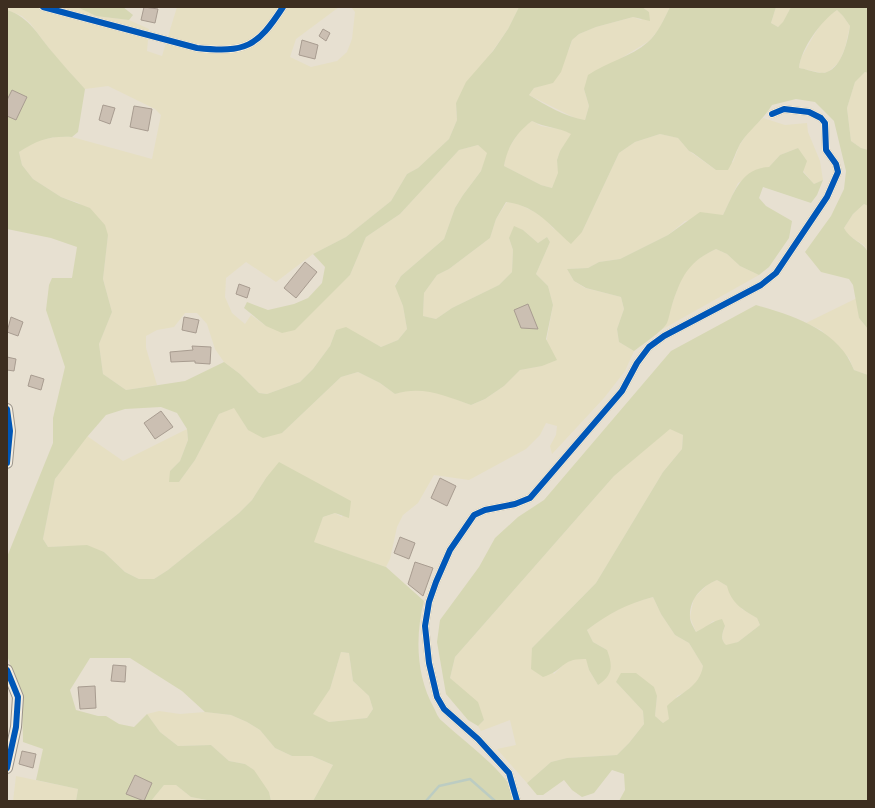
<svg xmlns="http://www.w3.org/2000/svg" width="875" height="808" font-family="Bitter,serif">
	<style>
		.farmland { fill: #e6dfc2 }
		.green { fill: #d6d7b3; fill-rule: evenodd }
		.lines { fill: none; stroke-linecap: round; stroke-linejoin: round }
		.stream { stroke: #bcccc2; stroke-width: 2.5 }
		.building { fill: #cbbfb2; stroke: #a89c90 }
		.street-casing { stroke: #ada599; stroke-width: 8 }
		.secondary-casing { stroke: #9c958a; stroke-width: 12 }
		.street { stroke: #efebe3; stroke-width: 7 }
		.secondary { stroke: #efebe3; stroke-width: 10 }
		.cycleway-casing { stroke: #f7eed8; stroke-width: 8 }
		.cycleway { stroke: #0057b8; stroke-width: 6 }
	</style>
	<rect width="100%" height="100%" fill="#e7e0d1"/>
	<!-- farmland -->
	<g class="farmland">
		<polygon points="7,7 77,7 96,16 129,20 149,29 147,51 162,56 177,7 339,7 296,39 290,57 311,67 337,61 347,52 352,39 355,12 351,7 519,7 508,29 456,103 457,120 449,139 418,168 407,174 391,201 346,237 313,254 276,282 246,262 226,278 225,297 232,313 245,324 251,315 266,326 342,282 350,275 366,237 400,214 459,150 478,145 488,153 481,171 463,195 455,208 444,239 401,276 395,285 403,306 407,329 398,340 381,347 346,328 336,330 330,346 313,369 300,382 267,394 259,393 240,374 224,362 215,349 207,324 197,313 185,313 174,327 157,330 146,336 146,348 157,385 126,390 103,374 99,344 112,312 103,279 108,235 79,203 61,197 33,179 22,165 19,152 36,141 56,137 72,137 152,159 161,115 155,109 108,86 85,89 54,55 30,23 22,16 7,10"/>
		<polygon points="642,7 670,7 659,29 649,41 623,57 584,89 589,106 585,120 577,119 529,95 534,88 541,86 569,50 572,40 579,34 596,27 633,17 641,20 649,12"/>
		<polygon points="776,7 791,7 783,23 778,27 771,23"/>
		<polygon points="837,10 843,16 850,26 845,48 839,62 828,72 822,73 799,68 801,58 814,35 825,18"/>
		<polygon points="865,72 868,73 868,150 861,148 851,141 847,108 855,82"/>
		<polygon points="763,118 785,125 807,123 808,132 820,161 823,180 814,184 803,171 798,148 780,155 769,167 738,183 723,215 685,221 668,235 620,259 599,262 588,268 567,269 574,281 585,288 621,297 624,309 617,329 619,342 634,351 625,371 604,398 552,454 550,446 556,435 557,426 546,423 540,435 526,449 469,480 434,475 418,503 403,515 397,527 390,559 386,567 313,542 323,517 335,513 342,517 350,501 319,484 266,478 252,500 239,513 168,570 154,579 139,579 125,572 104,552 74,546 48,547 43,539 55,479 87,436 123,461 187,429 188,440 180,461 170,471 179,482 195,460 219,414 234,407 248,430 282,433 341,377 358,372 380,383 395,394 408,389 437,392 471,405 485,399 504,386 520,370 542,366 553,305 548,286 536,274 550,242 547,237 538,243 523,230 509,238 513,250 512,272 499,285 452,308 436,319 423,316 424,293 437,275 449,269 490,238 496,219 507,202 516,203 541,215 554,229 582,232 619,153 635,142 660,134 678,138 689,151 716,170 733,162 739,146 749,131"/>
		<polygon points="532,121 541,126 565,130 572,134 560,151 557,160 559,173 552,188 541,185 504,166 506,154 512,143 521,129"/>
		<polygon points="864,204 868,206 868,252 864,245 848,235 844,228 853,214"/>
		<polygon points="716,249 727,254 740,266 759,275 661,330 666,323 678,286 688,267 704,255"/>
		<polygon points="857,298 859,318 868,329 868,375 854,370 849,358 821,330 806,323"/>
		<polygon points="670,428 683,435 682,449 663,472 596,583 532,648 554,674 567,661 575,658 587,659 589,670 598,685 607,650 593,642 587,630 604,617 629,604 653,597 661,614 675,635 689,643 703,666 701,678 688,691 677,696 669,720 663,723 655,716 657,696 616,682 643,711 644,724 629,743 617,755 567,758 551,762 527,783 497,749 516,745 510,720 481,731 478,726 484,720 463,690 450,678 455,657 614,476"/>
		<polygon points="717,580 727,586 742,609 757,618 760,625 738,642 726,646 723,641 722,635 725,626 713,621 706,627 696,632 690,617 694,598 708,584"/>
		<polygon points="341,652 349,653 353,681 369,696 373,709 367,718 329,722 312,714 330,689"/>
		<polygon points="159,711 180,714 205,712 231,715 247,722 260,730 275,748 292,756 312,756 333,765 313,801 271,801 269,792 245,764 229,761 211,745 178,746 160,732 147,714"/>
		<polygon points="16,776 78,789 76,801 13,801"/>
		<polygon points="164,785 176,785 191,797 212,801 151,801"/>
	</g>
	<!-- green -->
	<g class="green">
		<polygon points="77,7 123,7 133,15 129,20 96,16"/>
		<path d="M519,7H642L649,12L650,21L633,17L596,27L579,34L572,40L561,72L553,83L534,88L529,95C545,105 566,117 585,120L589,106L584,89L588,75C607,62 631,57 648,42C658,33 664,19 670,7H776L771,23L778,27L783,22L791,7H865L868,9V73L865,72L855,82L847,108L851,141L861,148L868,150V206L864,204L853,214L844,228C850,240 862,241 868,252V329L859,318L853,285L849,279L821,272L805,252L831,216L844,189L846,171L834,121L815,102L796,99L772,105C763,120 749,130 740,144C735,153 733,162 728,170H716L693,153L689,151L678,138L660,134L635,142L619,153L582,232L571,244C549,225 537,206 506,202L496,219L490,238L449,269L437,275L424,293L423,316L436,319L452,308L499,285L512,272L513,250L509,238L514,226L523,230L538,243L547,237L550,242L536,274L548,286L553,305L546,339L557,360L542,366L520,370L504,386L485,399L471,405C446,396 422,385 395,394L380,383L358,372L341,377L282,433L263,438L248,430L234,408L219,414L195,460L179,482H169L170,471L180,461L188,440L187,429L177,413L161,407L125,409L106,415L87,437L55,479L43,539L48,547L87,545L104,552L125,572L139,579H154L168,570L239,513L252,500L266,478L279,462L351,501L349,518L335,513L323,517L314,542L386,567L424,601C415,636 416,676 434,708C436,712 438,718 442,721C469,746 502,767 520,801H313L333,765L312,756H292L275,748L260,730L247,722L231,715L205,712L182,691L130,658H90L70,690L76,710L98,716H106L119,724L134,727L147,714L160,732L178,746L211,745L229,761L245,764L254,770L269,792L271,801H212L191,797L176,785H164L151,801H76L78,789L36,780L43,749L23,742L22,701L7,655V557L53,443V418L65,367L46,310L49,285L52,278H72L77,247L51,238L7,229V10C30,17 39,37 54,54C64,66 75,78 85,89L78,132L72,137C49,136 38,140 19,152L22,165L33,179L61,197L90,208L105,225L108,235L103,279L112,312L99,344L103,374L126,390L185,381L224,362L240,374L259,393L267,394L300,382L313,369L330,346L336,330L346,327L381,347L398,340L407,329L403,306L395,286L401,276L444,239L455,208L463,195L481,171L487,153L478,145L459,150L400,214L366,237L350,275L295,330L282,333L266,326L244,308L247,302L268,310L294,304L308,298L322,283L325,267L313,254L346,237L391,201L407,174L418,168L449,139L457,120L456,103L466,82L493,51L508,29ZM837,10L843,16L850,26C848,40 842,67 827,72C820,75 807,69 799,68C801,48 821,21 837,10ZM532,121C545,128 559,127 571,134L560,151L557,160L558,173L552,188L541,185L504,166C507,147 517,132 532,121ZM341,652L349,653L353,681L369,696L373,709L367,718L329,722L313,714L330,689Z"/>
		<path d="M798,148L807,161L803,172L814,184L823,180L817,195L811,203L763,187L759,198L766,206L792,221L789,238L769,267L759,275L740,266L727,254L716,249C688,262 681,277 672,305C670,311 669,318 667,323C662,332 643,344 634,351L619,342L617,329L624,309L621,297L586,288L574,281L567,269L588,268L599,262L620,259L668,235L700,212L723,215C734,193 741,168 769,167L780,155Z"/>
		<path d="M756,305C794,316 839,330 854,370L868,375V801H619L625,790L624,774L612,770L594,793L582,797L572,790L564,780L543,795H537L527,783L551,762L567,758L617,755L629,743L644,724L643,711L616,682L621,673H636L654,687L657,696L655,716L663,723L669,719L667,706C682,691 699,688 703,666L689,643L675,635L661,614L653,597C627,604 609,613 587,630L593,642L607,650C613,666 613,675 598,685L589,670L586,659C561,658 565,670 543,677L531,669L532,648L596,583L663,472L682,449L683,435L670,429L614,476L455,657L450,678L478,702L484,720L478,726L468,720L446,694L437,642L440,620L479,567L495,538L518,517L544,500L671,351ZM717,580L727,586C731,603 743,610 757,618L760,625L738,642L726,645C720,639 722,634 725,626L722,619C712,621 706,627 696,632C694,628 690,622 690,617C689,599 702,586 717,580Z"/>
	</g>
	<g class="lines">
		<!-- stream -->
		<polyline class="stream" points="426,801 439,786 470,779 495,801"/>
	</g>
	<!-- building -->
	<g class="building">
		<polygon points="144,7 158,9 155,23 141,20"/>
		<polygon points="323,29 330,33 326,41 319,36"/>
		<polygon points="302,40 318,45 315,59 299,55"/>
		<polygon points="12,90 27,97 16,120 7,116 7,100"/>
		<polygon points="103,105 115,108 110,124 99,120"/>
		<polygon points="134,106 152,109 148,131 130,127"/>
		<polygon points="305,262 317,272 296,298 284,288"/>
		<polygon points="239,284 250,288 247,298 236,294"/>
		<polygon points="528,304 538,329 521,328 514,310"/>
		<polygon points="11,317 23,322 18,336 7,332"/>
		<polygon points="184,317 199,320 196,333 182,330"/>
		<polygon points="192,346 211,347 210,364 195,363 195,361 171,362 170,352 193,350"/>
		<polygon points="7,357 16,359 14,371 7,370"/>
		<polygon points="31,375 44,379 41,390 28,386"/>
		<polygon points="161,411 173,427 155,439 144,423"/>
		<polygon points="440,478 456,486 447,506 431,498"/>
		<polygon points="400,537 415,543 409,559 394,553"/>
		<polygon points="415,562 433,568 423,596 408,584"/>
		<polygon points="113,665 126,666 125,682 111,681"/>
		<polygon points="95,686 96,708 80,709 78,687"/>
		<polygon points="22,751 36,754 33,768 19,764"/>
		<polygon points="135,775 152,783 144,801 126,794"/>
	</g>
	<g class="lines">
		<defs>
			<g id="street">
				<path d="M43,7L197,48C246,53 257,47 283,7"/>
				<polyline points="517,801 509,773 478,739 444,709 437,697 429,663 425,626 429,602 436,582 450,550 474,515 485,510 515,504 530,498 622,391 637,363 649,347 664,336 761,285 776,273 827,197 838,172 836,164 826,150 825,123 821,118 809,112 784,109 772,114"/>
			</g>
			<g id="secondary">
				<polyline points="7,409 10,431 7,463"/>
				<polyline points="7,670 18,697 16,727 7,768"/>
			</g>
		</defs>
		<!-- street casing -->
		<use href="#street" class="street-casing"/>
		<!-- secondary casing -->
		<use href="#secondary" class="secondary-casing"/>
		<!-- street -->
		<use href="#street" class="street"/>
		<!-- secondary -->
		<use href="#secondary" class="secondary"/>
		<defs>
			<g id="cycleway">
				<path d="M43,7L197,48C246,53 257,47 283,7"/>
				<polyline points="7,409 10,431 7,463"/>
				<polyline points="7,670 18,697 16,727 7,768"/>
				<polyline points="517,801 509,773 478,739 444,709 437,697 429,663 425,626 429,602 436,582 450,550 474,515 485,510 515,504 530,498 622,391 637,363 649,347 664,336 761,285 776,273 827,197 838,172 836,164 826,150 825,123 821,118 809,112 784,109 772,114"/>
			</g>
		</defs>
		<!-- cycleway casing -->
		<use href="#cycleway" class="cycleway-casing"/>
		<!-- cycleway -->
		<use href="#cycleway" class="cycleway"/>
	</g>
	<!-- border -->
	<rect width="875" height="808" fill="none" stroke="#3d2e20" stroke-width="16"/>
</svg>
